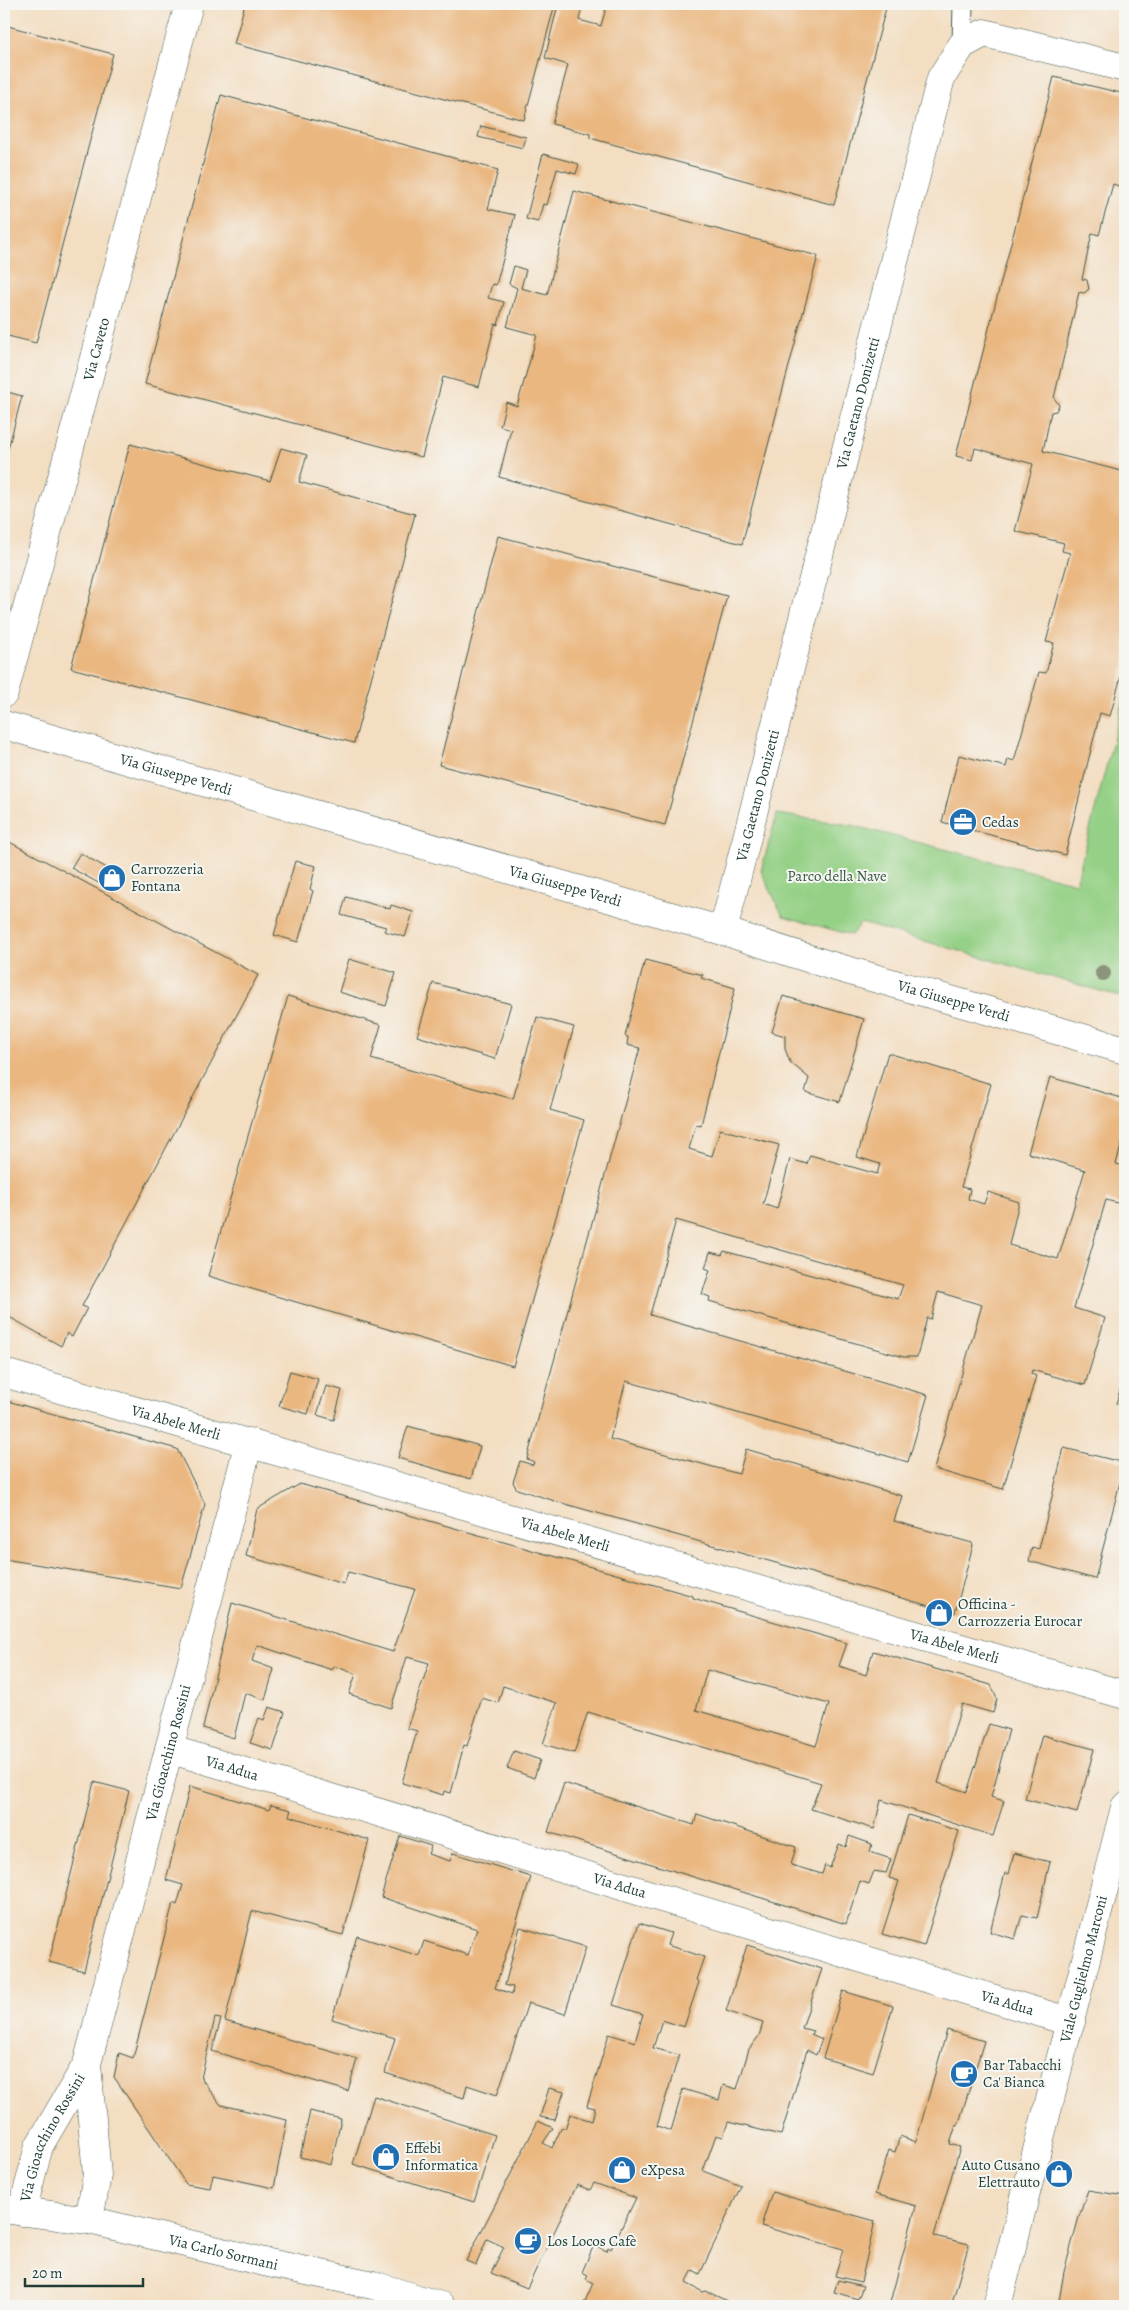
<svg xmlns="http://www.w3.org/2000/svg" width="1129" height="2310" font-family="Alegreya,serif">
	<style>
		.green { fill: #94d085; stroke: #5a865c }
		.building { fill: #eab780; fill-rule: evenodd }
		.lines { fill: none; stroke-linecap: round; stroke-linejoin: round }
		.lane-casing { stroke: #3f5549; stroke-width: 21 }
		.street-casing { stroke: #3f5549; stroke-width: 29 }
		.secondary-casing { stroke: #3f5549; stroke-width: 29 }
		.lane { stroke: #fff; stroke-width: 19 }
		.street { stroke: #fff; stroke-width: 28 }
		.secondary { stroke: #fff; stroke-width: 28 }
		.tree { fill: #8b957d }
		.labels { text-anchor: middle; stroke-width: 4; stroke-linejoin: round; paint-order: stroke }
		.street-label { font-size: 15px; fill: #1f3d34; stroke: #f6f6f2 }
		.poi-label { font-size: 15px; fill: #1f3d34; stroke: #f6f6f2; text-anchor: start }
		.park-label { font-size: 15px; fill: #365a44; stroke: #f6f6f2 }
	</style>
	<rect width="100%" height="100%" fill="#f6f6f2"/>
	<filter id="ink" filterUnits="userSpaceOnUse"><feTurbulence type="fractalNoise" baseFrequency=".02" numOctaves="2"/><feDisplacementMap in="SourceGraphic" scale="10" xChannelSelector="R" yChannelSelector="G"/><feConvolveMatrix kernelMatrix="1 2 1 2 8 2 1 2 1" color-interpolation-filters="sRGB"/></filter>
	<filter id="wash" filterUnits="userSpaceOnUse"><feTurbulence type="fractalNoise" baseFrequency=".0096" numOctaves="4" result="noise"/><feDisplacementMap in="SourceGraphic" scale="20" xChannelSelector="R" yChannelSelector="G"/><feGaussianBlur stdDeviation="1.12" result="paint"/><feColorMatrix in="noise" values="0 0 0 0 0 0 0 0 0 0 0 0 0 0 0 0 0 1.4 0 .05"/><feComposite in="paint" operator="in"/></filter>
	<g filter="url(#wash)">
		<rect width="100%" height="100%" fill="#f3dec2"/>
		<!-- green -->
		<polygon class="green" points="1125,694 1125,998 861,923 851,935 783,916 761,871 777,814 851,825 1076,883"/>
		<g id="blocks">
			<!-- building -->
			<g class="building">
				<polygon points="245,4 555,4 524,120 234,44"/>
				<polygon points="558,4 582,7 579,20 601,26 607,4 887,4 834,205 590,138 590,134 552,124 568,65 545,58"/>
				<polygon points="4,25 113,54 36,343 4,335"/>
				<polygon points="1054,77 1125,94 1125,179 1123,179 1122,187 1113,184 1099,235 1092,233 1082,279 1087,280 1089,289 1084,293 1079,292 1054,398 1059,405 1056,411 1051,412 1043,451 1125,472 1125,662 1110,716 1100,713 1065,855 942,822 959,755 1006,767 1008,759 1014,761 1039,672 1046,673 1054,643 1046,642 1070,553 1062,551 1064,543 1015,531 1033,464 975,448 972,460 956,456"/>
				<polygon points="221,95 498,170 488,209 515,215 496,285 492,284 488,298 504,302 498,325 495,324 479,387 443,377 422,457 145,384"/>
				<polygon points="481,126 526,137 523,148 478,137"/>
				<polygon points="543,154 579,164 576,174 557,169 547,205 543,204 538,222 526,219"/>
				<polygon points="574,191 818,256 742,544 499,477 511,429 500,426 506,402 517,406 537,335 507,327 517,288 509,284 514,266 526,270 521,288 547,295"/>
				<polygon points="4,391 22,396 4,464"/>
				<polygon points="130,444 270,481 281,448 307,455 299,482 415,514 354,743 71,668"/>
				<polygon points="498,536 727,596 665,825 439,765"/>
				<polygon points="4,839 258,975 82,1306 87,1308 72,1337 67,1333 61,1346 4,1314"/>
				<polygon points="80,853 121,876 113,891 71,868"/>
				<polygon points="295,861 316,866 310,889 313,891 298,942 274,935"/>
				<polygon points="346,897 390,909 391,905 413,912 405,937 384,931 386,927 341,915"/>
				<polygon points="349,959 396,973 386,1006 339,992"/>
				<polygon points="645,960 703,975 701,978 735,988 701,1125 696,1124 689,1149 712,1156 720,1129 779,1145 763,1204 777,1209 790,1159 807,1164 810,1155 877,1174 880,1164 857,1157 888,1053 991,1084 961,1187 970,1189 968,1199 984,1204 988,1192 1019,1202 1009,1245 1058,1259 1085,1170 1028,1153 1050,1077 1125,1099 1125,1132 1116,1164 1125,1166 1125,1205 1106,1200 1074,1308 1105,1318 1085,1385 1032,1370 1031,1374 1036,1376 1003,1489 934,1469 982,1305 938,1292 931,1319 927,1318 917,1357 904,1357 709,1301 710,1297 702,1294 710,1270 705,1268 710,1252 722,1255 724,1251 898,1299 903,1285 676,1220 650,1315 928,1395 908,1462 626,1381 610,1439 739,1474 746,1449 902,1496 894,1521 972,1543 973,1545 955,1613 558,1502 517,1489 515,1486 513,1482 520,1461 533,1465 534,1462 527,1459 640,1048 627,1045 628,1037 625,1036"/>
				<polygon points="433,983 511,1004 495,1059 417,1036"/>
				<polygon points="288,996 381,1025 371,1059 513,1099 537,1017 574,1027 550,1110 584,1120 513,1366 208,1276"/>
				<polygon points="783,996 864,1019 840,1102 805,1092 809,1078 790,1062 785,1049 785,1036 772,1032"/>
				<polygon points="290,1371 318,1379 308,1414 279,1406"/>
				<polygon points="1125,1372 1125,1407 1116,1404"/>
				<polygon points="326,1386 342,1390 334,1420 317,1415"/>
				<polygon points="4,1400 177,1449 205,1504 181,1588 4,1559"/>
				<polygon points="408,1426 480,1446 471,1479 398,1458"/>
				<polygon points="1064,1448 1125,1463 1095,1579 1029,1561 1032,1547 1039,1549"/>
				<path d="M300,1484L693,1596V1598L847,1643L839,1666L866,1675L873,1651L991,1685L997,1699L993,1713L962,1704L938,1783L967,1792L989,1724L1009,1730L991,1797L1004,1801L993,1836L881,1800L874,1829L811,1809L821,1783L588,1712L574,1753L543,1744L557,1703L503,1686L498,1703L482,1698L467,1746L464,1745L451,1793L444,1791L443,1795L402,1783L417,1731L407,1728L429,1663L407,1657L391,1708L349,1694L356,1674L334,1666L332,1670L257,1645L252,1661L274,1669L265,1700L245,1693L234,1738L203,1728L232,1603L393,1652L415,1589L348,1572L344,1584L246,1556L257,1509ZM707,1670L829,1704L816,1746L696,1710Z"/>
				<polygon points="269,1707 285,1712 273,1750 250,1743 259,1718 264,1720"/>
				<polygon points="1042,1735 1094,1749 1077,1813 1025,1799"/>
				<polygon points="514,1751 540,1760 534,1778 507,1768"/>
				<polygon points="94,1782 129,1791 84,1971 49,1962"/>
				<polygon points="564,1783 694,1825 697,1814 796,1847 791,1865 822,1874 825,1865 830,1868 839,1844 846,1847 849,1836 872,1844 870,1852 891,1859 886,1873 874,1871 869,1884 860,1881 846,1924 548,1832"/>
				<polygon points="190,1786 269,1810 271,1805 291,1810 289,1816 369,1840 343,1935 252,1911 225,2021 357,2059 348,2091 212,2051 221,2019 215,2018 201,2078 221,2105 287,2120 274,2188 213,2175 210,2188 186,2184 114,2077 119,2053 133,2058 173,1903 177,1905 183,1885 166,1880"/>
				<polygon points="908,1815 959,1831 924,1946 882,1934 899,1881 889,1878"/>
				<polygon points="400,1836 431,1846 428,1854 450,1861 453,1853 531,1877 495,1988 512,1994 513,1987 505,1985 520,1927 586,1947 565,2014 528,2003 497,2095 467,2085 464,2098 385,2073 395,2038 332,2019 357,1936 419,1956 424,1941 468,1955 477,1929 381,1897"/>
				<polygon points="1014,1853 1050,1862 1037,1918 1022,1915 1015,1939 990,1932 1005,1873 1009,1874"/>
				<polygon points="639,1923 671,1933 667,1945 704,1957 696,1980 699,1982 684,2027 662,2020 653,2048 679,2055 657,2126 671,2131 683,2089 719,2100 723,2085 737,2089 749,2049 759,2036 763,2023 726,2011 747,1945 822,1969 802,2028 813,2031 811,2034 822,2039 816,2055 807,2050 781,2135 728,2122 723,2137 716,2135 703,2171 741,2186 700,2274 693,2270 686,2283 703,2292 706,2291 727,2301 731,2306 583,2306 593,2283 586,2279 588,2275 582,2272 594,2245 607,2251 608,2247 611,2249 636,2198 594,2183 590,2190 577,2185 527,2288 491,2273 504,2247 487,2239 476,2265 466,2261 538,2121 553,2128 543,2143 552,2148 562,2127 565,2129 570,2114 592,2121 595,2108 587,2106 609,2034 635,2042 643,2014 613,2005"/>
				<polygon points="843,1991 893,2006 873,2073 823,2058"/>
				<polygon points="947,2030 984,2041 958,2126 956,2125 950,2144 960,2147 934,2236 969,2244 951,2306 889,2306 916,2206 875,2194 889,2150 895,2152 900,2136 916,2142"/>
				<polygon points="549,2088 564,2092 555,2120 540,2117"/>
				<polygon points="374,2096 495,2135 474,2202 353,2164"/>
				<polygon points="310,2111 341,2119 331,2165 300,2157"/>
				<polygon points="1088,2190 1125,2196 1125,2306 1080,2306 1059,2301 1064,2272 1079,2217"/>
				<polygon points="772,2192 875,2221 861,2282 835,2276 843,2249 761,2226"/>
				<polygon points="838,2280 863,2286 858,2299 834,2292"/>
			</g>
		</g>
	</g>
	<g filter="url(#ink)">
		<use href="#blocks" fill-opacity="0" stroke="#3f5549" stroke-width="1"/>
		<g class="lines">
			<defs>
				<polyline id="lane" points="962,45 963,4"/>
				<g id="street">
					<path id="s1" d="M4,693L189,4"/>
					<path id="s2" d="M4,725L723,931L829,965L1125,1050"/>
					<path id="s3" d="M723,931L941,78L962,45L984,33L1125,68"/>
					<path id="s4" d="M4,1373L1125,1695"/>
					<path id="s5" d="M169,1749L1071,2022"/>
					<polyline points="87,2064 97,2175 89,2220"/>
					<path id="s6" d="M22,2212L39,2146L87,2064L249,1442"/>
				</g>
				<g id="secondary">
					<path id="s7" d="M4,2209L89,2220L264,2262L373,2285L441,2306"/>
					<path id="s8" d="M997,2306L1125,1807"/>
				</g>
			</defs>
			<!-- lane casing -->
			<use href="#lane" class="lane-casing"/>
			<!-- street casing -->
			<use href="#street" class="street-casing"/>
			<!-- secondary casing -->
			<use href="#secondary" class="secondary-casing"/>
			<!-- lane -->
			<use href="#lane" class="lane"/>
			<!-- street -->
			<use href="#street" class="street"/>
			<!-- secondary -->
			<use href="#secondary" class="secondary"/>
		</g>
		<!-- trees -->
		<circle class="tree" cx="1103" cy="973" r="8"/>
	</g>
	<!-- icons -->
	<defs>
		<symbol id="office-disc" viewBox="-11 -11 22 22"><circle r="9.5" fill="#1f6fb2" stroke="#f6f6f2"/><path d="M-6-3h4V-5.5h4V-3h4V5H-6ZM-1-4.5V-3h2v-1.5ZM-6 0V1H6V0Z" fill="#fff"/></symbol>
		<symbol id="shop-disc" viewBox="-11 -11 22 22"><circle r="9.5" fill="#1f6fb2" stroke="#f6f6f2"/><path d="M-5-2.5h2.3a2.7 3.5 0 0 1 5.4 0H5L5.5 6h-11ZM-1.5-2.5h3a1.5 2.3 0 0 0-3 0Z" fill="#fff"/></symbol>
		<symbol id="cafe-disc" viewBox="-11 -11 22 22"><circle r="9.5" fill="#1f6fb2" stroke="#f6f6f2"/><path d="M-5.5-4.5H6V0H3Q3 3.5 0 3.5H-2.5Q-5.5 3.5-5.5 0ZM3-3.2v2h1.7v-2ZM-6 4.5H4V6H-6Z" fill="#fff"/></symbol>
	</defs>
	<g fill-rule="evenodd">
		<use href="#office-disc" x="947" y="806" width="32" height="32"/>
		<use href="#shop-disc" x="96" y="862" width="32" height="32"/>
		<use href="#shop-disc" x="923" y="1597" width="32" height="32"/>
		<use href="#cafe-disc" x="948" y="2058" width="32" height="32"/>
		<use href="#shop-disc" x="370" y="2141" width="32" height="32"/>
		<use href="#shop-disc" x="606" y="2154" width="32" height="32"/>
		<use href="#shop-disc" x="1043" y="2158" width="32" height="32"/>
		<use href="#cafe-disc" x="512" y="2225" width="32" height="32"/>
	</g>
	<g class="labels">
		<!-- street labels -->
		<g class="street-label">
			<text dy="5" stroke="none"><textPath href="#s1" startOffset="356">Via Caveto</textPath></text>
			<text dy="5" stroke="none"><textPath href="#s3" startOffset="545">Via Gaetano Donizetti</textPath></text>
			<text dy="5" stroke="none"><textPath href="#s2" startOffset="179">Via Giuseppe Verdi</textPath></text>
			<text dy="5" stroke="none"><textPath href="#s3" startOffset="140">Via Gaetano Donizetti</textPath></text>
			<text dy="5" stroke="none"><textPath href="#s2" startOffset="584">Via Giuseppe Verdi</textPath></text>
			<text dy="5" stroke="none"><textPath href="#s2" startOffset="989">Via Giuseppe Verdi</textPath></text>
			<text dy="5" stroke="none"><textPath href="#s4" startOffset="179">Via Abele Merli</textPath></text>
			<text dy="5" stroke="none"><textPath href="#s4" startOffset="584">Via Abele Merli</textPath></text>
			<text dy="5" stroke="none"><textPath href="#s4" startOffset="989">Via Abele Merli</textPath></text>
			<text dy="5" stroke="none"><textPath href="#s6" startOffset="485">Via Gioacchino Rossini</textPath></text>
			<text dy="5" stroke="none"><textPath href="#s5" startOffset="66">Via Adua</textPath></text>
			<text dy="5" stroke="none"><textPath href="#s5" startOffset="471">Via Adua</textPath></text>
			<text dy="5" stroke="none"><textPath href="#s8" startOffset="348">Viale Guglielmo Marconi</textPath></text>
			<text dy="5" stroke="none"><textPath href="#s5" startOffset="876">Via Adua</textPath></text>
			<text dy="5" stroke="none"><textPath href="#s6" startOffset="81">Via Gioacchino Rossini</textPath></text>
			<text dy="5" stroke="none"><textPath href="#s7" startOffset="224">Via Carlo Sormani</textPath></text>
		</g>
		<!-- poi labels -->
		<g class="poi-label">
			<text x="982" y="827">Cedas</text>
			<text x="131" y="874">Carrozzeria<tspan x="131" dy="17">Fontana</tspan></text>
			<text x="958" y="1609">Officina -<tspan x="958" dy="17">Carrozzeria Eurocar</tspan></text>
			<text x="983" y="2070">Bar Tabacchi<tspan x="983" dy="17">Ca' Bianca</tspan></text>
			<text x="405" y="2153">Effebi<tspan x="405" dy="17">Informatica</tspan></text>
			<text x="1040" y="2170" text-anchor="end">Auto Cusano<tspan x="1040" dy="17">Elettrauto</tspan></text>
			<text x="641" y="2175">eXpesa</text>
			<text x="547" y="2246">Los Locos Cafè</text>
		</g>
		<!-- park labels -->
		<g class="park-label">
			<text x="837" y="881">Parco della Nave</text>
		</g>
	</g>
	<!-- margin -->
	<rect width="1129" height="2310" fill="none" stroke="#f6f6f2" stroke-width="20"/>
	<!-- scale -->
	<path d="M25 2278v8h118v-8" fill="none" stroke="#1f3d34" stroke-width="2.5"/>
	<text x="32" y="2278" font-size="15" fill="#1f3d34" stroke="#f6f6f2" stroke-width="4" paint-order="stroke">20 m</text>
</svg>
